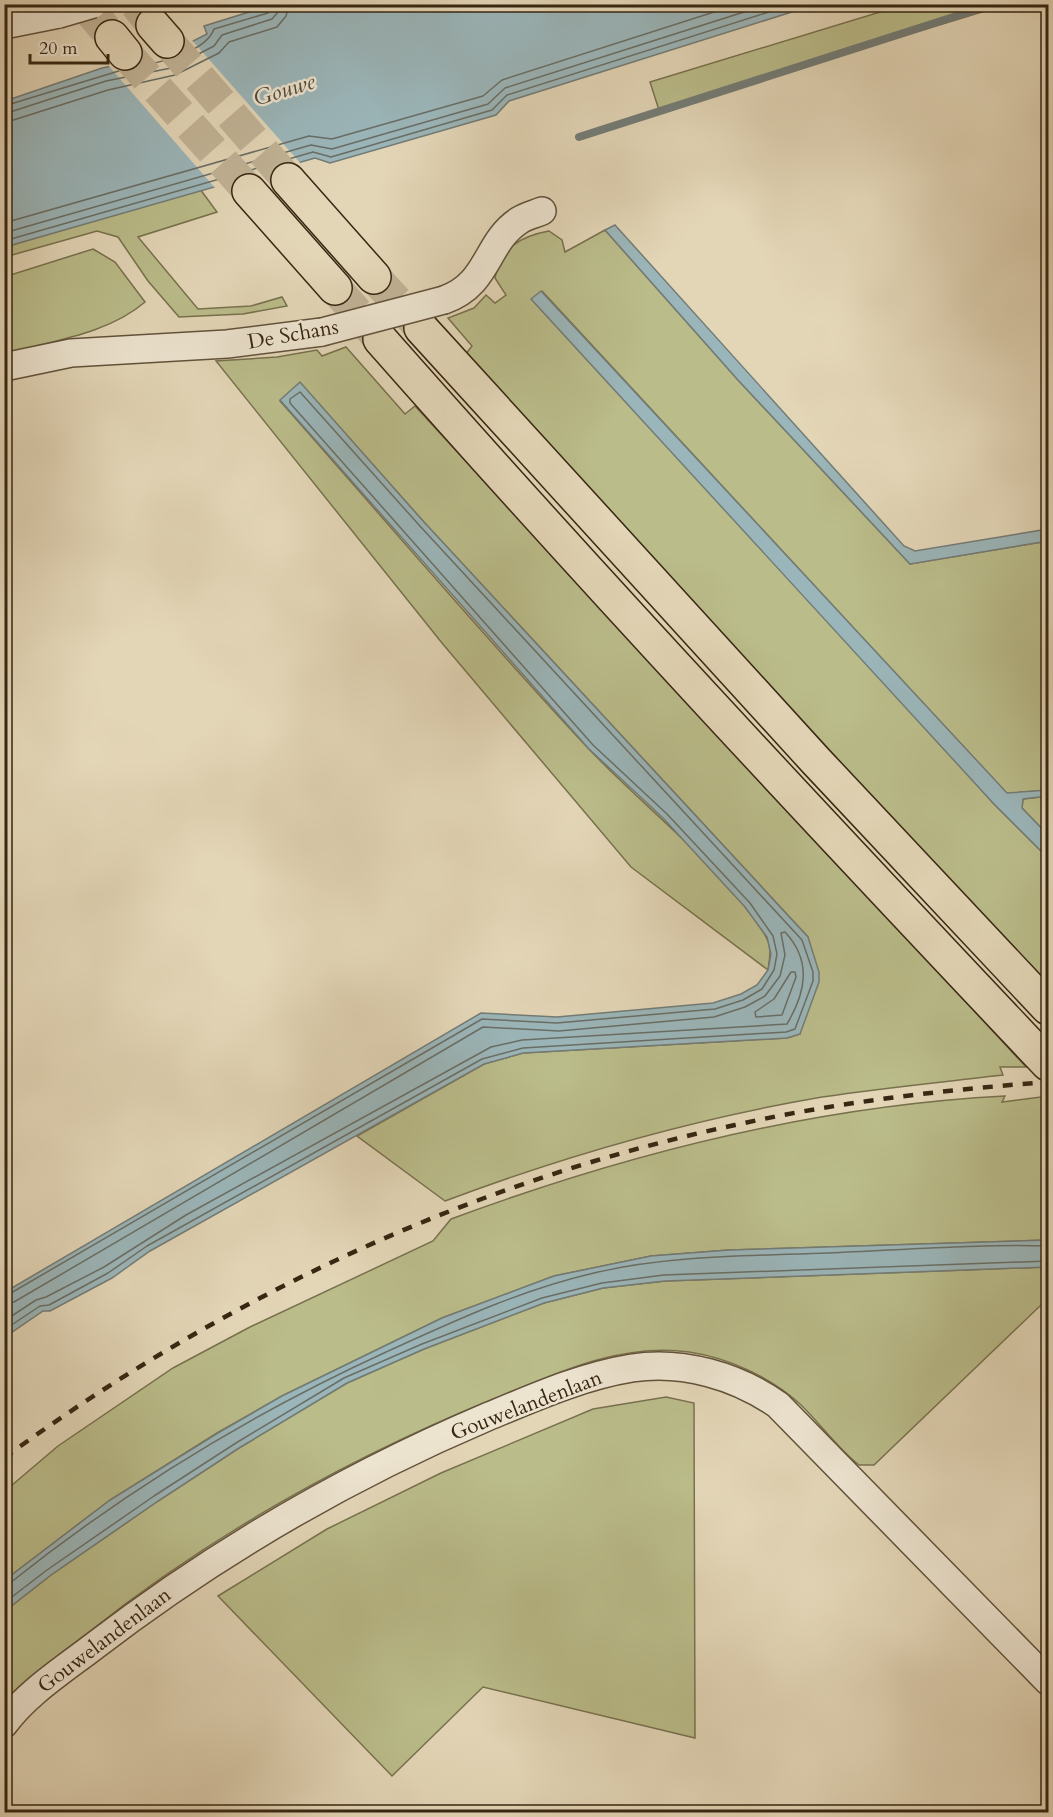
<svg xmlns="http://www.w3.org/2000/svg" width="1053" height="1817" font-family="Cardo,serif">
	<style>
		.green { fill: #babc8a; stroke: #78714e; stroke-width: 1.5 }
		.water { fill: #9bb6ba; stroke: #737c77; stroke-width: 1.5 }
		.pier { fill: #e3d6b7 }
		.lines { fill: none; stroke-linecap: round; stroke-linejoin: round }
		.shore { stroke: #696e66; stroke-width: 1.5 }
		.stream { stroke: #737c77; stroke-width: 8 }
		.highway-tunnel { stroke: #c1b396; stroke-width: 33; stroke-dasharray: 33 16; stroke-linecap: butt }
		.minor-casing { stroke: #62523b; stroke-width: 30 }
		.highway-casing { stroke: #372612; stroke-width: 36 }
		.minor { stroke: #ede4d0; stroke-width: 27 }
		.highway { stroke: #e3d6b7; stroke-width: 33 }
		.rail { stroke: #372612; stroke-width: 4.5; stroke-dasharray: 10 10; stroke-linecap: butt }
		.minor-bridge-casing { stroke: #62523b; stroke-width: 30; stroke-linecap: butt }
		.minor-bridge { stroke: #ede4d0; stroke-width: 27 }
		.labels { text-anchor: middle; stroke-width: 5; stroke-linejoin: round; paint-order: stroke }
		.street-label { font-size: 21px; fill: #372612; stroke: #ede4d0 }
		.water-label { font-size: 22px; font-style: italic; fill: #504a3c; stroke: #ede4d0 }
	</style>
	<rect width="100%" height="100%" fill="#e3d6b7"/>
	<filter id="stains"><feTurbulence type="fractalNoise" baseFrequency=".00333" numOctaves="4"/><feColorMatrix values="0 0 0 0 .2 0 0 0 0 .09 0 0 0 0 .02 0 0 0 .5 -.17"/></filter>
	<radialGradient id="worn" r=".72"><stop offset=".6" stop-color="#630" stop-opacity="0"/><stop offset="1" stop-color="#630" stop-opacity=".3"/></radialGradient>
	<!-- green -->
	<g class="green">
		<polygon points="903,5 1005,5 659,110 650,82"/>
		<polygon points="200,189 217,212 138,237 198,309 251,306 282,297 287,306 243,314 179,317 148,281 118,237 97,231 5,257 5,247"/>
		<path d="M605,230L738,380L910,564L1048,541V790L1007,794L542,291L993,803L1048,858V985L831,754L465,355L472,346L448,318L474,308L486,295L495,303L506,295L495,278C500,248 521,236 549,231L562,240L565,252Z"/>
		<path d="M93,249L115,262L145,302C108,334 51,341 5,354L4,277Z"/>
		<path d="M346,347L405,414L415,406L1026,1067H1000L1003,1075C943,1082 882,1088 822,1097C694,1119 567,1155 445,1201L357,1136L484,1064L523,1053L787,1038L800,1034L808,937L423,521L300,383L280,401C382,516 482,635 587,747C644,808 720,863 765,935C772,946 770,957 768,970L631,867L442,643L216,361L277,357L317,350L322,356Z"/>
		<polygon points="1048,796 1048,835 1022,808 1023,799"/>
		<path d="M1005,1096L1002,1102L1048,1096V1240L729,1250L651,1256L554,1276L442,1318L282,1396L217,1433L110,1500L5,1580V1491L58,1446L173,1368L250,1327L433,1241L451,1219C629,1153 814,1106 1005,1096Z"/>
		<path d="M1048,1267V1313L1041,1305L874,1465H859C837,1448 820,1423 800,1404C770,1377 729,1358 689,1352C621,1342 554,1374 493,1399C349,1458 211,1535 89,1632C60,1654 30,1676 5,1702V1611L51,1575L158,1501L239,1448L347,1383L424,1349L544,1303L603,1288L665,1281Z"/>
		<polygon points="666,1397 694,1403 695,1738 483,1687 392,1776 218,1596 327,1529 441,1473 593,1409"/>
	</g>
	<!-- water -->
	<g class="water">
		<polygon points="275,4 814,5 509,101 496,115 330,163 315,158 5,247 5,101 102,68 166,55 207,34 204,26"/>
		<polygon points="615,225 904,546 915,551 1048,529 1048,541 910,564 738,380 605,230"/>
		<polygon points="541,291 1007,793 1048,790 1048,796 1023,799 1022,808 1048,835 1048,858 993,803 531,299"/>
		<polygon points="300,382 423,521 808,937 819,972 819,982 800,1034 787,1038 523,1053 484,1064 150,1251 112,1278 50,1311 43,1311 5,1337 5,1292 481,1013 557,1017 713,1003 741,994 757,985 768,970 771,954 767,937 745,907 663,818 589,749 280,400"/>
		<polygon points="1048,1240 1048,1267 665,1281 603,1288 544,1303 424,1349 347,1383 239,1448 158,1501 51,1575 5,1611 5,1580 110,1500 218,1433 282,1396 442,1318 554,1276 651,1256 729,1250"/>
	</g>
	<!-- pier -->
	<polygon class="pier" points="191,39 302,165 215,188 107,64 165,52"/>
	<g class="lines">
		<!-- shore -->
		<g class="shore">
			<path d="M135,67C159,63 206,52 214,29L268,13L272,4"/>
			<polyline points="4,106 122,70"/>
			<polyline points="4,114 106,81 171,68 214,46 222,35 272,19 278,12 280,4"/>
			<polyline points="4,123 108,90 175,75 219,53 229,42 277,27 286,16 289,4"/>
			<polyline points="4,223 309,136 332,139 483,96 502,80 739,4"/>
			<polyline points="4,233 311,145 332,149 488,104 505,88 769,4"/>
			<polyline points="4,241 313,152 331,157 492,110 507,95 794,4"/>
			<polygon points="791,972 795,972 796,977 782,1015 756,1017 755,1012 774,999"/>
			<polyline points="4,1297 482,1019 557,1023 715,1009 743,1000 762,989 774,970 777,954 773,936 750,903 667,814 593,745 290,403 290,399 300,392 419,525 802,940 813,972 813,981 795,1029 786,1032 523,1048 482,1059 147,1246 108,1273 49,1305 40,1306 4,1330"/>
			<path d="M4,1304L14,1302L483,1027L559,1031L714,1017L745,1007L765,996L780,976L785,955L781,933L785,932C812,961 806,992 787,1024L522,1040L491,1047L186,1215L104,1267L46,1297L36,1300L4,1321"/>
			<path d="M4,1584L10,1583C125,1491 251,1414 384,1353C452,1322 520,1290 594,1273C670,1255 751,1256 829,1253C902,1250 976,1244 1048,1246"/>
			<polyline points="4,1603 47,1570 154,1496 236,1443 344,1378 422,1344 542,1298 602,1283 664,1275 1048,1261"/>
		</g>
		<!-- stream -->
		<polyline class="stream" points="579,137 994,4"/>
		<!-- highway-tunnel -->
		<g class="highway-tunnel">
			<polyline points="84,4 112,37"/>
			<polyline points="136,4 153,25"/>
			<polyline points="167,41 288,180"/>
			<polyline points="125,53 249,191"/>
			<polyline points="374,277 421,328"/>
			<polyline points="335,288 380,339"/>
		</g>
		<defs>
			<g id="minor">
				<polyline points="4,25 59,14"/>
				<path d="M444,300C490,284 485,242 520,220C526,216 535,214 542,211"/>
				<polyline points="4,367 71,353 227,344 322,332"/>
				<path d="M4,1724C27,1693 63,1670 93,1647C214,1554 346,1477 487,1417C533,1398 582,1376 632,1368C682,1360 737,1376 778,1405L1048,1681"/>
			</g>
			<g id="highway">
				<polyline points="153,25 167,41"/>
				<polyline points="112,37 125,53"/>
				<polyline points="288,180 374,277"/>
				<polyline points="249,191 335,288"/>
				<polyline points="421,328 816,761 1048,1008"/>
				<path d="M380,339C598,586 822,825 1048,1064"/>
			</g>
		</defs>
		<!-- minor casing -->
		<use href="#minor" class="minor-casing"/>
		<!-- highway casing -->
		<use href="#highway" class="highway-casing"/>
		<!-- minor -->
		<use href="#minor" class="minor"/>
		<!-- highway -->
		<use href="#highway" class="highway"/>
		<!-- rail -->
		<path class="rail" d="M4,1458C223,1298 469,1182 735,1125C838,1102 943,1090 1048,1082"/>
		<defs>
			<g id="minor-bridge">
				<polyline points="59,14 93,4"/>
				<polyline points="322,332 444,300"/>
			</g>
		</defs>
		<!-- minor-bridge casing -->
		<use href="#minor-bridge" class="minor-bridge-casing"/>
		<!-- minor-bridge -->
		<use href="#minor-bridge" class="minor-bridge"/>
	</g>
	<g class="labels">
		<!-- street labels -->
		<g class="street-label">
			<text transform="translate(293 334) rotate(-10)" y="7">De Schans</text>
			<text transform="translate(526 1405) rotate(-21)" y="7">Gouwelandenlaan</text>
			<text transform="translate(104 1640) rotate(-37)" y="7">Gouwelandenlaan</text>
		</g>
		<!-- water labels -->
		<g class="water-label">
			<text transform="translate(284 89) rotate(-17)" y="8">Gouwe</text>
		</g>
	</g>
	<!-- margin -->
	<rect width="1053" height="1817" fill="none" stroke="#e3d6b7" stroke-width="24"/>
	<rect x="6" y="6" width="1041" height="1805" fill="none" stroke="#372612" stroke-width="3"/>
	<rect x="12" y="12" width="1029" height="1793" fill="none" stroke="#372612" stroke-width="1.5"/>
	<!-- scale -->
	<path d="M30 54v9h78v-9" fill="none" stroke="#372612" stroke-width="3"/>
	<text x="39" y="54" font-size="18" fill="#372612" stroke="#ede4d0" stroke-width="4.5" paint-order="stroke">20 m</text>
	<rect width="100%" height="100%" filter="url(#stains)"/>
	<rect width="100%" height="100%" fill="url(#worn)"/>
</svg>
